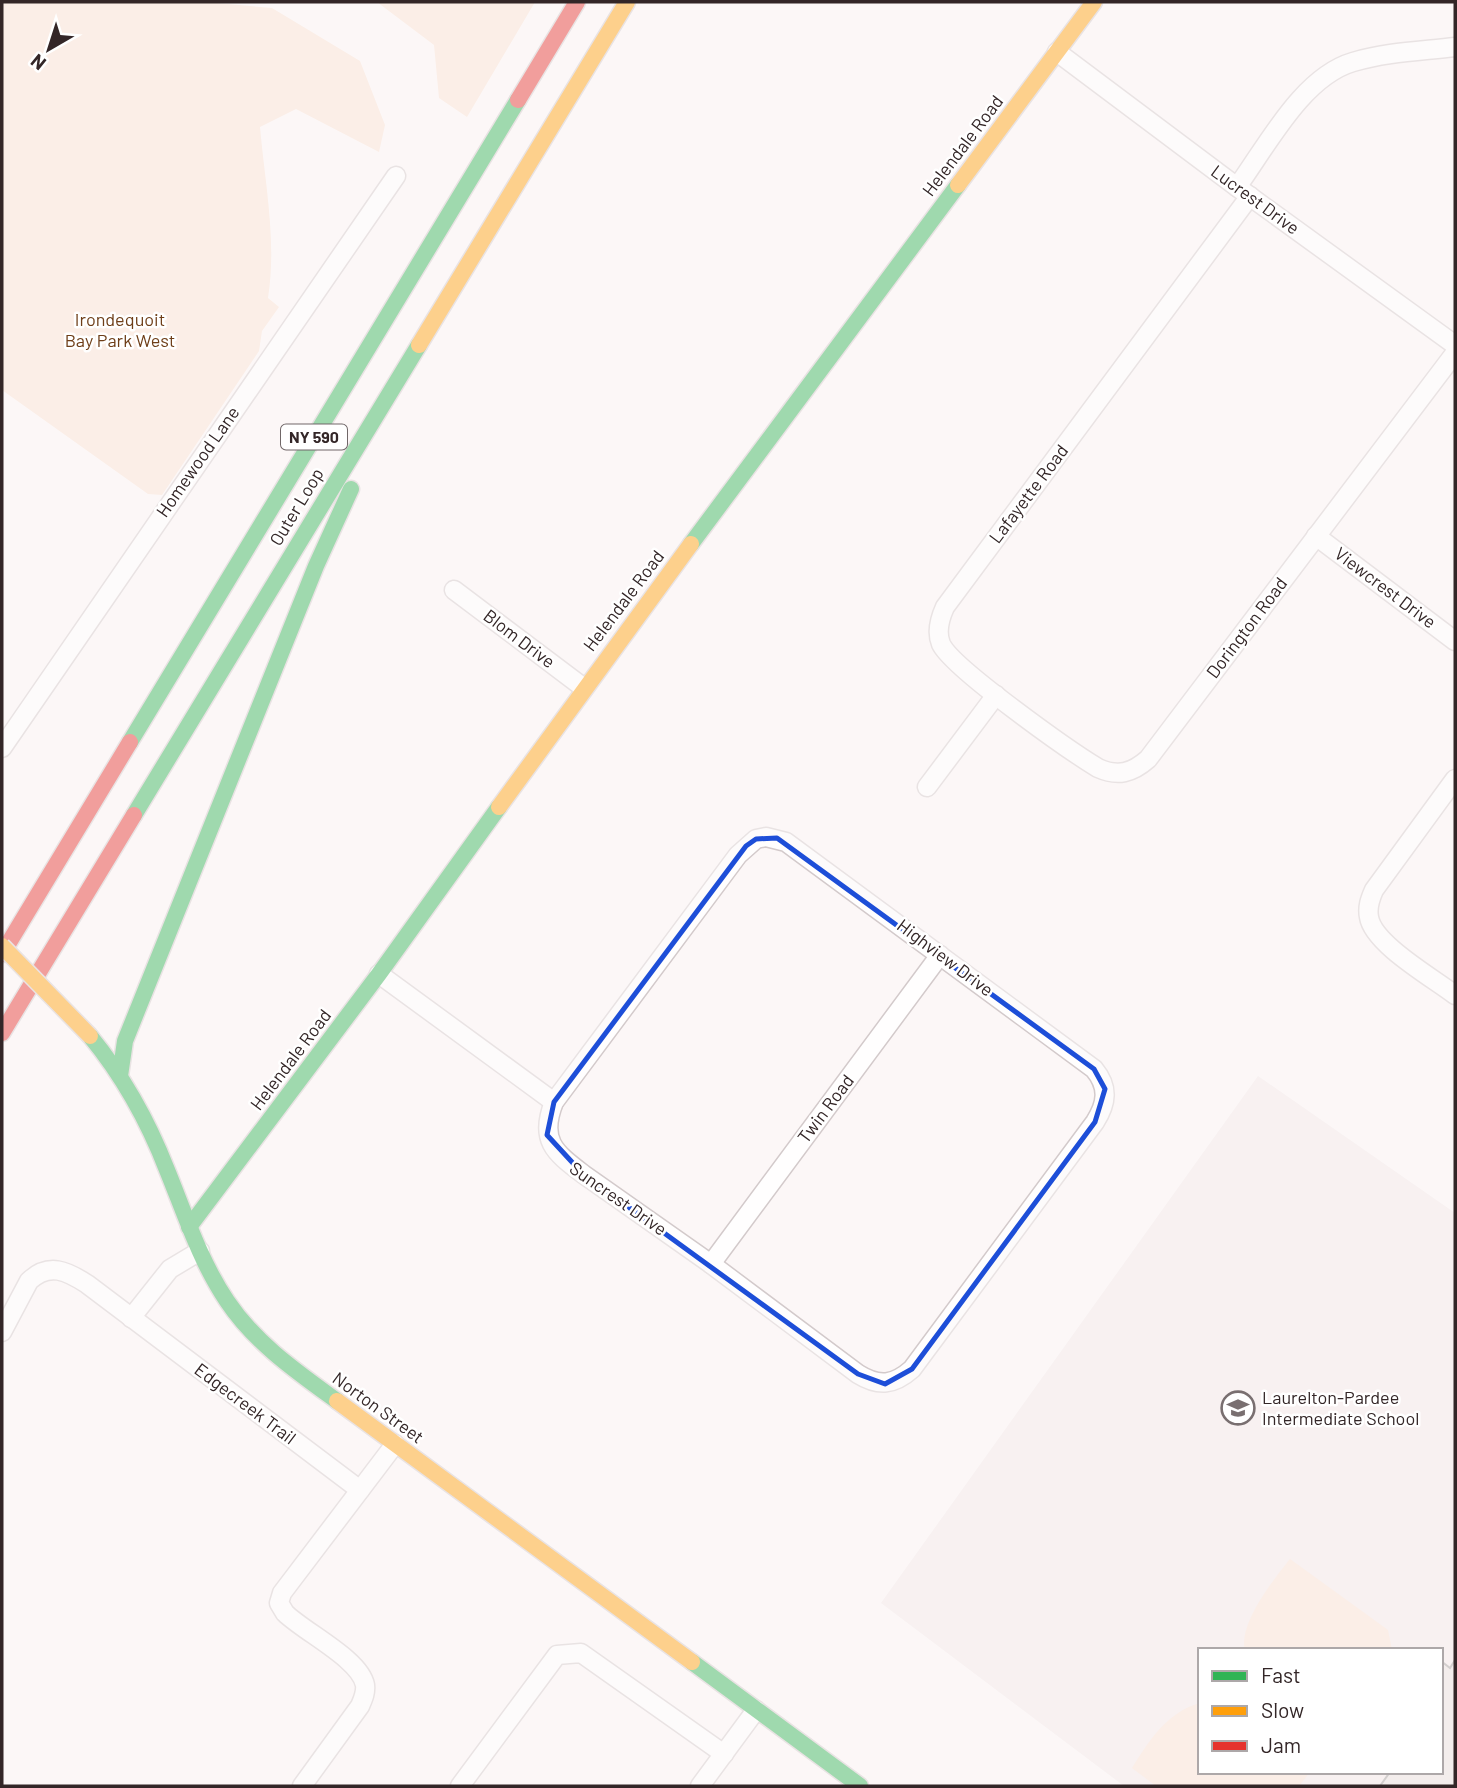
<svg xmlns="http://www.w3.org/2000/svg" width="1457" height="1788" font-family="Barlow,sans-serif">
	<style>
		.built { fill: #f3e8e8; fill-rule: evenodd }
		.green { fill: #fbe2d2 }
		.building { fill: #e8e0de; stroke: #a29d9b; stroke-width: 2 }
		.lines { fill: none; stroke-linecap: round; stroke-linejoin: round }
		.street-casing { stroke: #d3cacb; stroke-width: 21 }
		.fast-casing { stroke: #d3cacb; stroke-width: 19 }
		.slow-casing { stroke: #d3cacb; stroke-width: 19 }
		.jam-casing { stroke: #d3cacb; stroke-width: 19 }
		.street { stroke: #fffefe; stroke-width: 18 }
		.fast { stroke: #30b455; stroke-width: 16 }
		.slow { stroke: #ff9f0a; stroke-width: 16 }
		.jam { stroke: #e5322d; stroke-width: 16 }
		.slow-bridge-casing { stroke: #d3cacb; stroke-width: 19; stroke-linecap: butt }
		.slow-bridge { stroke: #ff9f0a; stroke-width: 16 }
		.marked { fill: none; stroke: #1d4ed8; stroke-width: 5; stroke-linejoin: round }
		.labels { text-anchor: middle; stroke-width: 5; stroke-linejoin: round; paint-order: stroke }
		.shield { fill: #fff; stroke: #706768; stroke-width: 2 }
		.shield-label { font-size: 16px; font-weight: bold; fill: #332627 }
		.street-label { font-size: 18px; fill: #332627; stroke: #fff }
		.park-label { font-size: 18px; fill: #6e3e18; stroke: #fff }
		.poi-label { font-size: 18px; fill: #332627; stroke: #fff; text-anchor: start }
	</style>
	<rect width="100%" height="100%" fill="#fcf7f7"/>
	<!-- built -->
	<path class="built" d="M1258,1076L1455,1213V1786H1124L881,1603ZM1200,1650H1441V1772H1200Z"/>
	<!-- green -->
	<g class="green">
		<path d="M2,2H205L272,8L360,61L385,125L379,152L296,109L260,127C265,184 277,241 268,298L279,307L262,331L259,351L162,495L148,494L2,390Z"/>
		<polygon points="377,2 535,2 467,117 439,98 434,45"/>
		<path d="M1290,1559L1388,1630L1392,1650H1245C1238,1624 1274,1579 1290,1559Z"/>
		<path d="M1200,1703V1772H1310L1299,1786H1156L1132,1768C1149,1741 1167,1712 1200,1703Z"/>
	</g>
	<!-- building -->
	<polygon class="building" points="1455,1660 1455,1786 1380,1786 1390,1772 1441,1772 1441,1661 1450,1668"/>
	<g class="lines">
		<defs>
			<g id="street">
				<polyline points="1057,52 1237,187 1455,345"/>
				<path d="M1237,187C1267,146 1302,77 1353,62C1386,52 1422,51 1455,47"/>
				<path d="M1250,196L945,607C940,618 936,632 941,644C952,668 1070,751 1098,768C1118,777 1132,773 1148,759L1455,353"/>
				<polyline points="1316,536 1455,641"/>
				<polyline points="454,590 584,688"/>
				<polyline points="2,748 396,176"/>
				<path d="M1455,779L1374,890C1370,899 1367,907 1369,917C1373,944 1433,978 1455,995"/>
				<polyline points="927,787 996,695"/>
				<path d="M766,837L786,842L1094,1069C1109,1087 1107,1103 1095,1122L912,1369C894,1385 879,1387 858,1374L711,1264L583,1174C554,1152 539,1140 554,1102L738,855L756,839Z"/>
				<polyline points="379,974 554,1102"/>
				<polyline points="711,1264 940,955"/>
				<polyline points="131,1318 170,1269 200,1251"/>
				<path d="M2,1332L29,1281C49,1262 67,1271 87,1284L360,1490"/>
				<path d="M302,1786L360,1706C363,1699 366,1693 365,1685C360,1659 304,1632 285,1613L279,1603L282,1593L395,1444"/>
				<polyline points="460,1786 557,1655 581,1653 724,1754"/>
				<polyline points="700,1786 756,1710"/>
			</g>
			<g id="fast">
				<polyline points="691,544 958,185"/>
				<polyline points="130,742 518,100"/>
				<polyline points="134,815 419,345"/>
				<path d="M90,1036C123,1076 148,1121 167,1170C185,1214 200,1261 227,1301C255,1343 297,1372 337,1401"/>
				<polyline points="120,1076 125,1041 316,566 351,489"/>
				<polyline points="189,1227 379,974 499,807"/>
				<polyline points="692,1662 860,1786"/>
			</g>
			<g id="slow">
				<polyline points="958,185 1094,2"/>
				<polyline points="419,345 627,2"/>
				<polyline points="499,807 691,544"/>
				<polyline points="337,1401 692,1662"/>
			</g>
			<g id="jam">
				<polyline points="518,100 577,2"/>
				<polyline points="2,954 130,742"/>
				<polyline points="2,1033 134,815"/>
			</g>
		</defs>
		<!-- street casing -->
		<use href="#street" class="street-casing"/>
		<!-- fast casing -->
		<use href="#fast" class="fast-casing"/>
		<!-- slow casing -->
		<use href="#slow" class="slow-casing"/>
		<!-- jam casing -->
		<use href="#jam" class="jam-casing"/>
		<!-- street -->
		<use href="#street" class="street"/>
		<!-- fast -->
		<use href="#fast" class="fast"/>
		<!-- slow -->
		<use href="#slow" class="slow"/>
		<!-- jam -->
		<use href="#jam" class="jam"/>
		<defs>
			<polyline id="slow-bridge" points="2,946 90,1036"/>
		</defs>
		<!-- slow-bridge casing -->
		<use href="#slow-bridge" class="slow-bridge-casing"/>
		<!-- slow-bridge -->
		<use href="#slow-bridge" class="slow-bridge"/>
	</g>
	<!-- marked area -->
	<path d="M0 0H1457V1788H0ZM777,838L1094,1069L1105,1089L1095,1122L912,1369L885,1384L858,1374L583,1174L547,1135L554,1102L746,846L756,839Z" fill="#fcf7f7" fill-opacity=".55" fill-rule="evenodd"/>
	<path class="marked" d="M777,838L1094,1069L1105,1089L1095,1122L912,1369L885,1384L858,1374L583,1174L547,1135L554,1102L746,846L756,839Z"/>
	<!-- icons -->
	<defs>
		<symbol id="school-ring" viewBox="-11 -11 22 22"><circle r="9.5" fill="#fff" stroke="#796f70" stroke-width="1.5"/><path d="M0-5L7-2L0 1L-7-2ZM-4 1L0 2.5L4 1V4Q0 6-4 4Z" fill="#796f70"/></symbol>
	</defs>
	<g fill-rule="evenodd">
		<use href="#school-ring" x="1219" y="1389" width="38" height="38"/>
	</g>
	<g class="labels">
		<!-- shield labels -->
		<rect class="shield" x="281" y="424.5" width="66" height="25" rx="5"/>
		<g class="shield-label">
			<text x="314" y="443">NY 590</text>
		</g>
		<!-- street labels -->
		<g class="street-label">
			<text transform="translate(963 146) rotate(-53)" y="6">Helendale Road</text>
			<text transform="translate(1255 200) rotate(36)" y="6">Lucrest Drive</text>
			<text transform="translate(198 462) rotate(-55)" y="6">Homewood Lane</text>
			<text transform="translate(1029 494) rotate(-53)" y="6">Lafayette Road</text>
			<text transform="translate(297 507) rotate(-59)" y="6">Outer Loop</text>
			<text transform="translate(1385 588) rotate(37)" y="6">Viewcrest Drive</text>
			<text transform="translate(624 601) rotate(-53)" y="6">Helendale Road</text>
			<text transform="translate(1247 628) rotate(-53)" y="6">Dorington Road</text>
			<text transform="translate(519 639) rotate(37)" y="6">Blom Drive</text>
			<text transform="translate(945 958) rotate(37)" y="6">Highview Drive</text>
			<text transform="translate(291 1060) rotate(-53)" y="6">Helendale Road</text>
			<text transform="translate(826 1109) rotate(-53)" y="6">Twin Road</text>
			<text transform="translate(618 1199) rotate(35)" y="6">Suncrest Drive</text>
			<text transform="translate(245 1404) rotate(37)" y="6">Edgecreek Trail</text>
			<text transform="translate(378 1408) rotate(36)" y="6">Norton Street</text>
		</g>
		<!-- park labels -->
		<g class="park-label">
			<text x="120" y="326">Irondequoit<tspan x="120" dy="21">Bay Park West</tspan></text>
		</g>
		<!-- poi labels -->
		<g class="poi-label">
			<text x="1262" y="1404">Laurelton-Pardee<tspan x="1262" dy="21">Intermediate School</tspan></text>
		</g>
	</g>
	<!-- border -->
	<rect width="1457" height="1788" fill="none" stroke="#332627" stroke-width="7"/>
	<!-- legend -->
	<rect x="1198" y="1648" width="245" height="126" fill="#ffffff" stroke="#ada8a9" stroke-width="2"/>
	<rect x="1212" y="1671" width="35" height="10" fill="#30b455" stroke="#ada8a9" stroke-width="2"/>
	<text x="1261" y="1683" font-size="21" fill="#332627">Fast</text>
	<rect x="1212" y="1706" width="35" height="10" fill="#ff9f0a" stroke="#ada8a9" stroke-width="2"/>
	<text x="1261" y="1718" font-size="21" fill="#332627">Slow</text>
	<rect x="1212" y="1741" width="35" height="10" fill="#e5322d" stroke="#ada8a9" stroke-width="2"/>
	<text x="1261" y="1753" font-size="21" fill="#332627">Jam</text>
	<!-- north arrow -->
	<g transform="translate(49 49) rotate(219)" stroke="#ffffff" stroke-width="5" paint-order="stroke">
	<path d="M0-5L12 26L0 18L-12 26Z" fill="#332627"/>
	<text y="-10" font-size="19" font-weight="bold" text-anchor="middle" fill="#332627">N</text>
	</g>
</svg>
